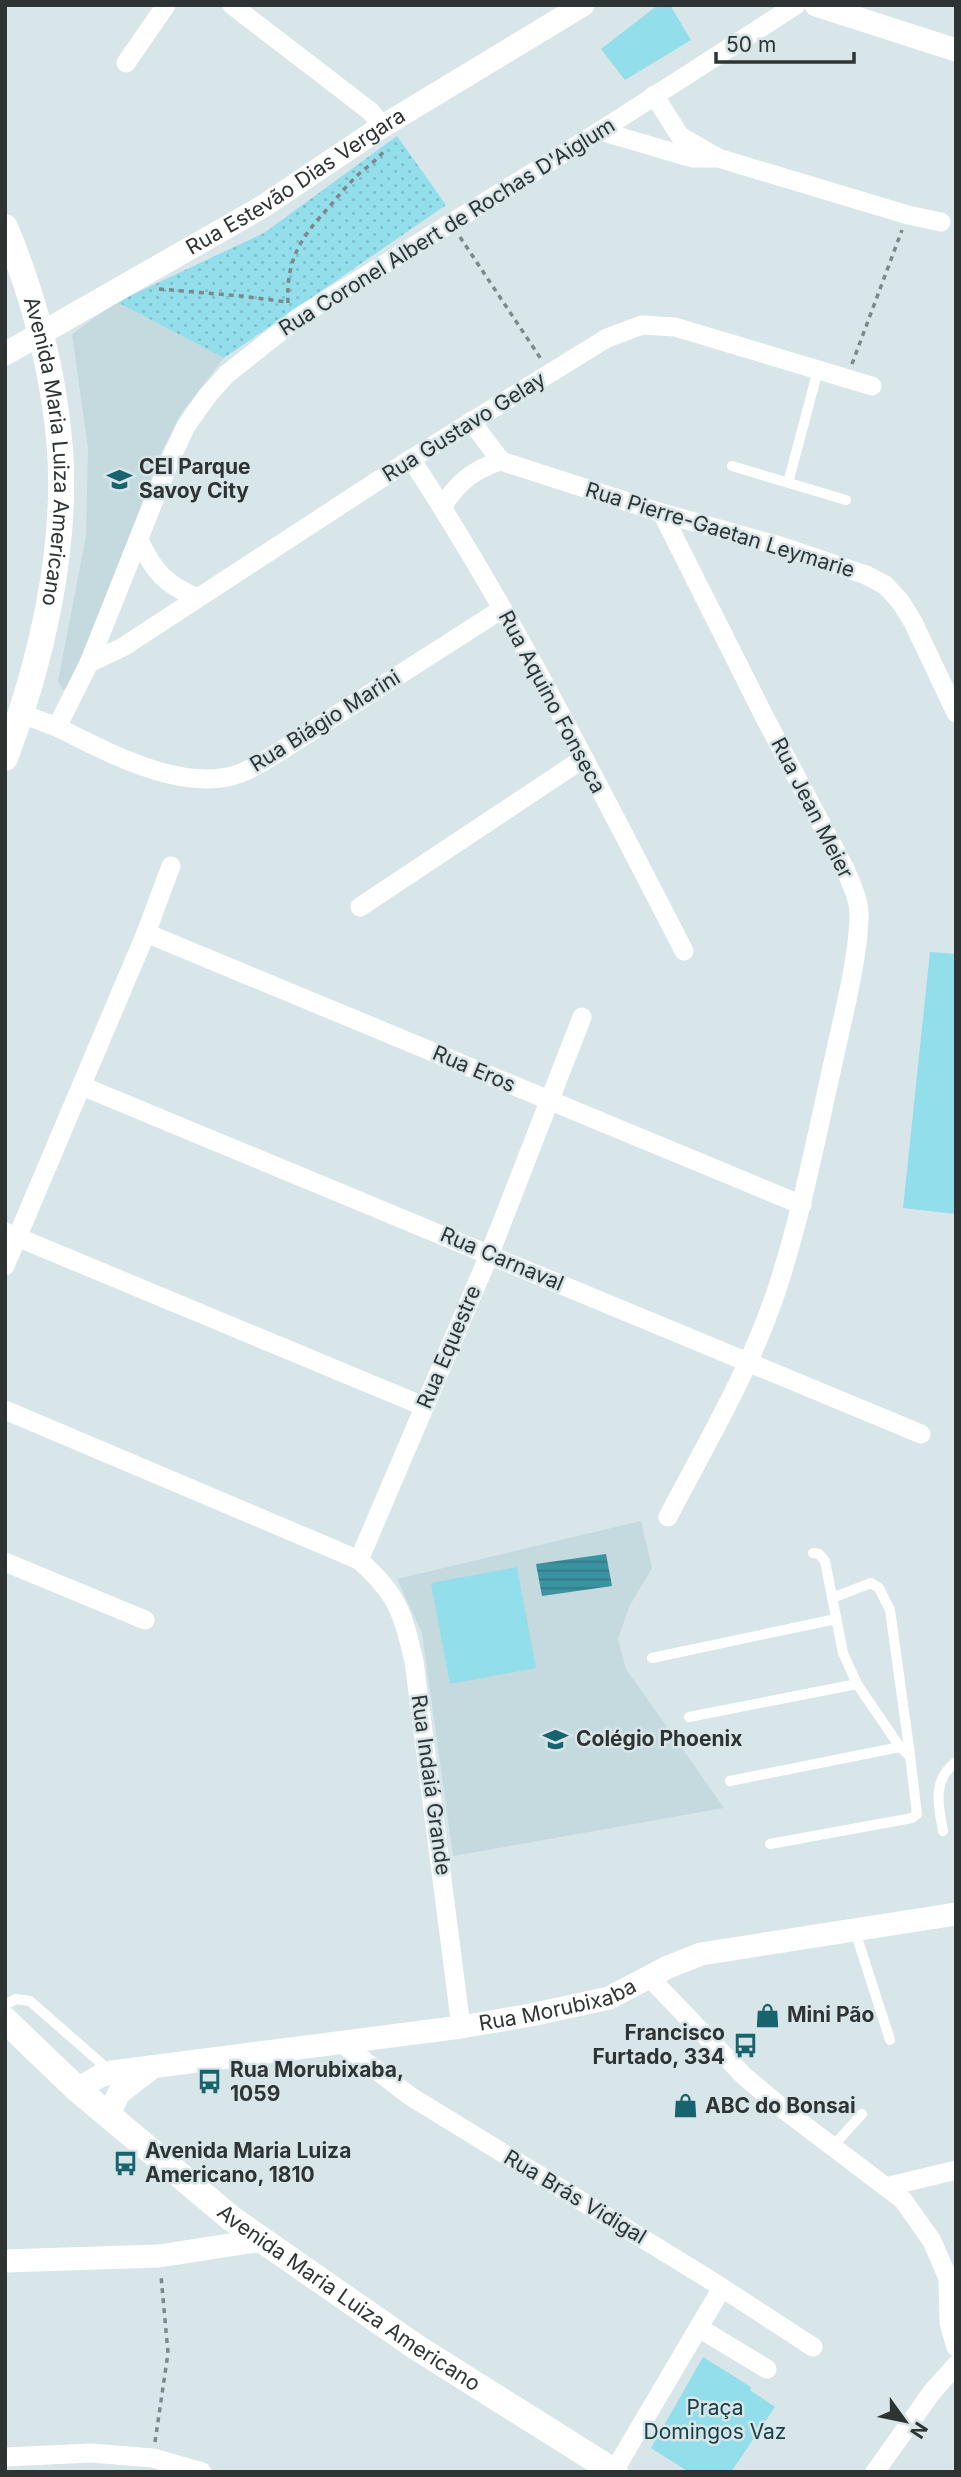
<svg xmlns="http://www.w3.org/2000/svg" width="961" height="2477" font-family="Inter,sans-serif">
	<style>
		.built { fill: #c4dadf }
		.grass { fill: url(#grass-dots) }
		.park { fill: #92deeb }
		.water { fill: url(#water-rules) }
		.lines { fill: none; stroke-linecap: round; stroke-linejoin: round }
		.path { stroke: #7e888a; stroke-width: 3.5; stroke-dasharray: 5 5; stroke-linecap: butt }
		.service { stroke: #fff; stroke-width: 10 }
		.minor { stroke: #fff; stroke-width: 19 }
		.tertiary { stroke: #fff; stroke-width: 23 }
		.secondary { stroke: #fff; stroke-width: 26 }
		.labels { text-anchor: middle; stroke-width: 5; stroke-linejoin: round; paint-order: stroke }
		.street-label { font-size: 21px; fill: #2e3334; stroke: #d8e6e9 }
		.poi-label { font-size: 21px; font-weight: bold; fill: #2e3334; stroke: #d8e6e9; text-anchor: start }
		.park-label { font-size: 21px; fill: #174047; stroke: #d8e6e9 }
	</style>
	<defs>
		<pattern id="grass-dots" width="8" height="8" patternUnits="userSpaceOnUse" patternTransform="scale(1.75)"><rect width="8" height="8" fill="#92deeb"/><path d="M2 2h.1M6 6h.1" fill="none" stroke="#7ebfca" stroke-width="1.8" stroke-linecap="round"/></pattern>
		<pattern id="water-rules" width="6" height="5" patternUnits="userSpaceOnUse" patternTransform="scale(1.75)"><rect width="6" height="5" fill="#3a93a1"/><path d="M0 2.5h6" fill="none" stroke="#317984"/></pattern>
	</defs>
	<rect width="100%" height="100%" fill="#d8e6e9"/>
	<!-- built -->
	<g class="built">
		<polygon points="117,302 224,358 182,412 162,451 72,684 63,690 58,681 86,536 88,448 72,334"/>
		<polygon points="641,1521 652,1568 629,1607 618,1639 626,1669 724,1808 453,1856 422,1633 397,1579"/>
	</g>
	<!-- grass -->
	<polygon class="grass" points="397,136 446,205 224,358 117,302 264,233"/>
	<!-- park -->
	<g class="park">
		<polygon points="658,5 670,5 691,40 625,80 601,49"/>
		<polygon points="930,952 956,954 956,1214 903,1208"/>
		<polygon points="517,1567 536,1668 450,1684 431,1583"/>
		<polygon points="703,2357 751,2387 750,2390 775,2407 731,2472 689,2472 651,2448"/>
	</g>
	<!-- water -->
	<polygon class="water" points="606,1554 612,1586 542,1596 536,1564"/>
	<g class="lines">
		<!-- path -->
		<g class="path">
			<polyline points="460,237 541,359"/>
			<polyline points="159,289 241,296 287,302"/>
			<path d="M288,303C286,259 301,237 330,206C339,195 349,183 360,173C368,166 377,160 384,151"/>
			<polyline points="852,364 902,230"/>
			<polyline points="155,2442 168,2353 161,2276"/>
		</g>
		<!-- service -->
		<g class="service">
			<polyline points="732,466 846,500"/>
			<polyline points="788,483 818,370"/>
			<polyline points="832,1598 871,1583 879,1588 890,1610 910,1755"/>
			<polyline points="652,1658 836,1619"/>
			<polyline points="689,1717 857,1684"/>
			<polyline points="730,1781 900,1747"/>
			<path d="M943,1831C938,1805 932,1780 956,1762"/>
			<polyline points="770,1844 912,1818 917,1814 910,1756 900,1747 857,1684 843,1653 825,1561 819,1554 813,1553"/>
			<polyline points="855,1931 890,2040"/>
			<polyline points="5,2005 16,1999 30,2001 111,2072"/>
			<polyline points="832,2147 862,2114"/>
		</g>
		<!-- minor -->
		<g class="minor">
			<polyline points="232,5 370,111 383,126"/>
			<polyline points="126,63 166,5"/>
			<polyline points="654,95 680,136 718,158 908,215 941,222"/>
			<polyline points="600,131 692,158 714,158"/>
			<polyline points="471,421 501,461 662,513 783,547 866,575 885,585 900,601 913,622 956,713"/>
			<path d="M411,459C514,616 598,785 684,951"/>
			<path d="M442,507C458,482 474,469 501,461"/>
			<path d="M662,513L764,716L846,871C852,886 860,901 859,917C858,959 844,1012 835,1054C817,1133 802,1214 776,1292C750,1370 706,1444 668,1517"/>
			<path d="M139,540C154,572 165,584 197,598"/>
			<polyline points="89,663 123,647 411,459 607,338 642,325 675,327 872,386"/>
			<polyline points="22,714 57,727 89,663 170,460 186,426 208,395 227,374 299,317 600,131 796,5"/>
			<path d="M57,727C107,752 185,795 241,773C254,768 267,759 279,752L502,609"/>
			<polyline points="360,907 584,758"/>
			<polyline points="146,933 802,1205"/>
			<polyline points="82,1086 921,1434"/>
			<polyline points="5,1232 423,1406"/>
			<polyline points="5,1266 146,933 171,866"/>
			<path d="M5,1410L359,1560C398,1595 402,1611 414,1661L461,2027"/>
			<polyline points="359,1560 490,1253 582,1017"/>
			<polyline points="5,1562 145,1620"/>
			<polyline points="649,1977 744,2076 787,2112 903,2200 932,2241 948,2278 956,2287"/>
			<polyline points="341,2043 410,2096 707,2278 813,2347"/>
			<polyline points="886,2187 956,2170"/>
			<polyline points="948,2278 949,2323 956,2347"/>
			<polyline points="699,2328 767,2369"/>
			<polyline points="5,2457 91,2453 153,2458 202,2472"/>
			<polyline points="614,2471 722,2288"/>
			<polyline points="875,2472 932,2392 956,2365"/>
		</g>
		<!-- tertiary -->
		<g class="tertiary">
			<polyline points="816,5 956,50"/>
			<path id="s1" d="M5,354L262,207L383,126L583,5"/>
			<path id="s2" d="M77,2089L100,2076L112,2072L461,2027L531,2015L609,1998L668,1967L701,1954L956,1914"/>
			<polyline points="108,2116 119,2093 149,2070"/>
			<polyline points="5,2261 159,2256 262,2240"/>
		</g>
		<!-- secondary -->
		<g class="secondary">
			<path id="s3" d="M5,227C34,297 54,374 60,449C67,551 41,664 5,758"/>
			<path id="s4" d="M5,2020L77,2089L232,2219L416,2347L615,2472"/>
		</g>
	</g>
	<!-- icons -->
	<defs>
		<symbol id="school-bare" viewBox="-9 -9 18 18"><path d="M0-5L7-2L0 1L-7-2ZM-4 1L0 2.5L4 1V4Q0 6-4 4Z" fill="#17636e" stroke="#d8e6e9" stroke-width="2.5" paint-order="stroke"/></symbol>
		<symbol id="university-bare" viewBox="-9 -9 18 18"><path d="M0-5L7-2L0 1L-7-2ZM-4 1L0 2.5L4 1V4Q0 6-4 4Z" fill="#17636e" stroke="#d8e6e9" stroke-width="2.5" paint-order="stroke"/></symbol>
		<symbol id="shop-bare" viewBox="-9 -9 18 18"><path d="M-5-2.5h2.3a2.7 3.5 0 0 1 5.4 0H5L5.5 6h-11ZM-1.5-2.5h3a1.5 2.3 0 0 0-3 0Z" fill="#17636e" stroke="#d8e6e9" stroke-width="2.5" paint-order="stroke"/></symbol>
		<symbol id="bus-bare" viewBox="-9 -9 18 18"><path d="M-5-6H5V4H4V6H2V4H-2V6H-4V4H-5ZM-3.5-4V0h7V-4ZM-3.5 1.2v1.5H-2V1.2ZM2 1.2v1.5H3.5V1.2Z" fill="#17636e" stroke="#d8e6e9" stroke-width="2.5" paint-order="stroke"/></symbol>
	</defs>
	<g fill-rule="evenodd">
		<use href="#school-bare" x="102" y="462" width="35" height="35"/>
		<use href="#university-bare" x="538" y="1722" width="35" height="35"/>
		<use href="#shop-bare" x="750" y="1998" width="35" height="35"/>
		<use href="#bus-bare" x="728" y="2028" width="35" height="35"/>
		<use href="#bus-bare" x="192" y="2064" width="35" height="35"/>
		<use href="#shop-bare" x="668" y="2088" width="35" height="35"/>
		<use href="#bus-bare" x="108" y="2146" width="35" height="35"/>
	</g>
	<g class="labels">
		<!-- street labels -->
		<g class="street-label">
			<text dy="7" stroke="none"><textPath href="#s1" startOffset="338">Rua Estevão Dias Vergara</textPath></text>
			<text transform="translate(447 227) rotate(-32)" y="7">Rua Coronel Albert de Rochas D'Aiglum</text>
			<text transform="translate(464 427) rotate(-32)" y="7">Rua Gustavo Gelay</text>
			<text dy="7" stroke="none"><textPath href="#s3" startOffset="231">Avenida Maria Luiza Americano</textPath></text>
			<text transform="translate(720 530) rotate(17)" y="7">Rua Pierre-Gaetan Leymarie</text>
			<text transform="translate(552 702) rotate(62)" y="7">Rua Aquino Fonseca</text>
			<text transform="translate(325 721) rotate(-32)" y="7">Rua Biágio Marini</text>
			<text transform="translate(812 808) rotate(63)" y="7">Rua Jean Meier</text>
			<text transform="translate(474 1069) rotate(23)" y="7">Rua Eros</text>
			<text transform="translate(502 1259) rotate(23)" y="7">Rua Carnaval</text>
			<text transform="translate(449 1347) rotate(-67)" y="7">Rua Equestre</text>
			<text transform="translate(431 1785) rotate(82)" y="7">Rua Indaiá Grande</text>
			<text dy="7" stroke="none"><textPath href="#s2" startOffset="490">Rua Morubixaba</textPath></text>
			<text transform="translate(575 2197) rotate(31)" y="7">Rua Brás Vidigal</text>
			<text dy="7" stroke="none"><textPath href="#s4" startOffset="443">Avenida Maria Luiza Americano</textPath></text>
		</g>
		<!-- poi labels -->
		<g class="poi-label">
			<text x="139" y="474">CEI Parque<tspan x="139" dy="24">Savoy City</tspan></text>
			<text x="576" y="1746">Colégio Phoenix</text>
			<text x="787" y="2022">Mini Pão</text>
			<text x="725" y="2040" text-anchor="end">Francisco<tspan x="725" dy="24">Furtado, 334</tspan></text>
			<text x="230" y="2077">Rua Morubixaba,<tspan x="230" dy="24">1059</tspan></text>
			<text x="705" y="2113">ABC do Bonsai</text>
			<text x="145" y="2158">Avenida Maria Luiza<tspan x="145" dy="24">Americano, 1810</tspan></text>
		</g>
		<!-- park labels -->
		<g class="park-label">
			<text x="715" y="2415">Praça<tspan x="715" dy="24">Domingos Vaz</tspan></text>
		</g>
	</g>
	<!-- border -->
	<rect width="961" height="2477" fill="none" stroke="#2e3334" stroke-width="14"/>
	<!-- north arrow -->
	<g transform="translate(905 2421) rotate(123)" stroke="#d8e6e9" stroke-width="5" paint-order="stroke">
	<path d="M0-5L12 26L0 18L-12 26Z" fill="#2e3334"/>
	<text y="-10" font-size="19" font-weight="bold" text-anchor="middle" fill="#2e3334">N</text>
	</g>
	<!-- scale -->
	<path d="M716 52v10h138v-10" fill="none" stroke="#2e3334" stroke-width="3.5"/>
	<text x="726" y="52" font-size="21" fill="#2e3334" stroke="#d8e6e9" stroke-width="5" paint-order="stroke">50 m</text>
</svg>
